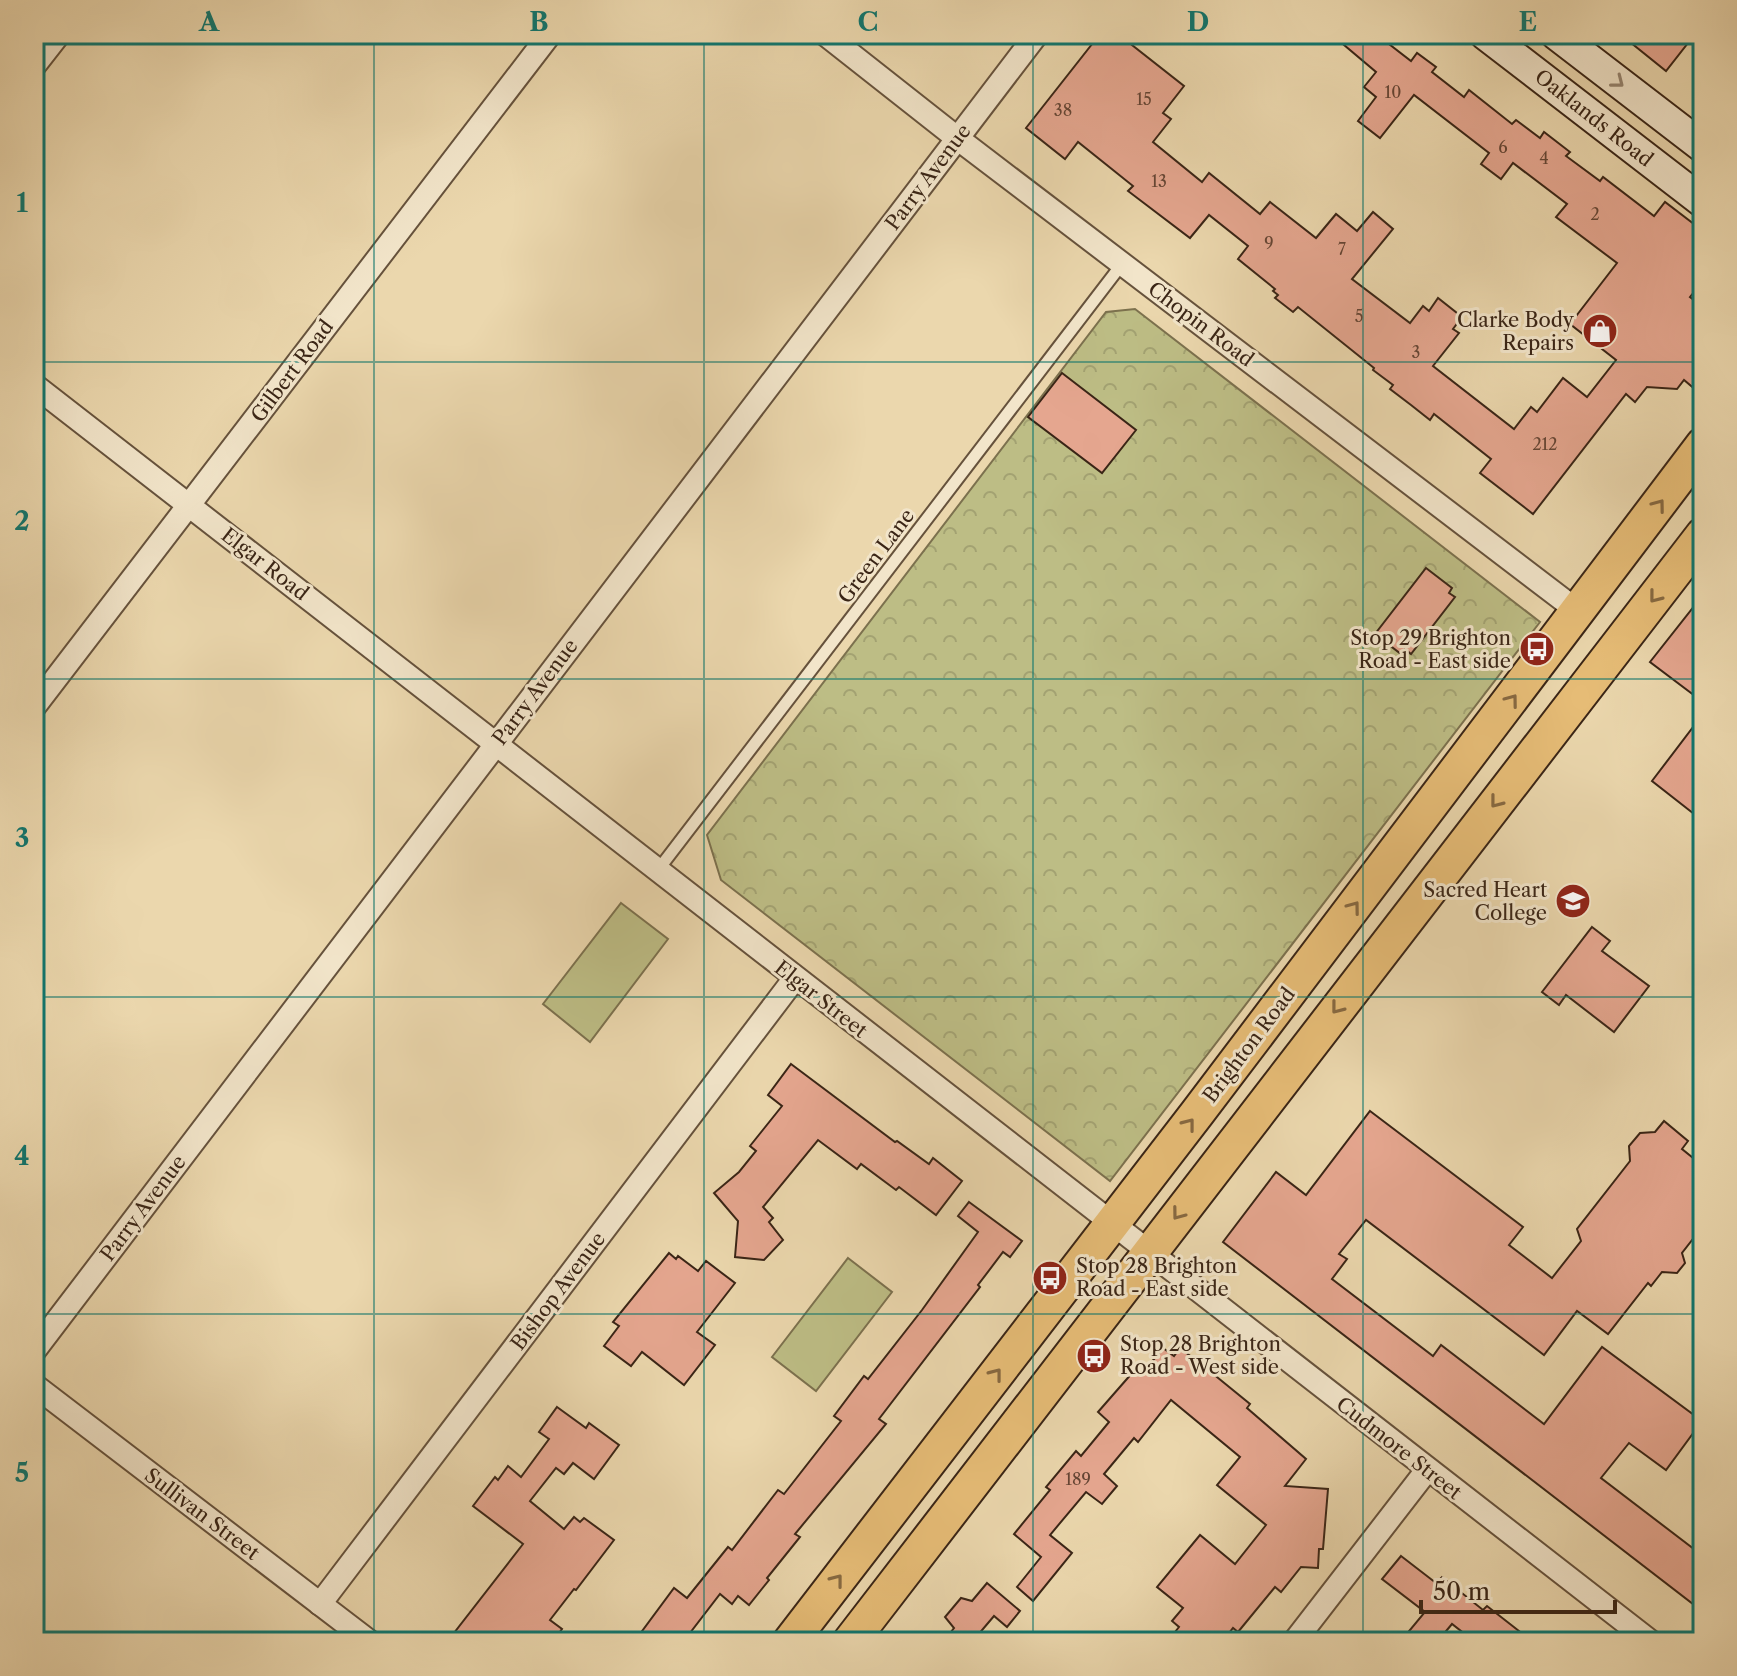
<svg xmlns="http://www.w3.org/2000/svg" width="1737" height="1676" font-family="'Libre Caslon Text',serif">
	<style>
		.grass { fill: #bdbd85; stroke: #7c714e; stroke-width: 2 }
		.park { fill: url(#park-crowns); stroke: #7c714e; stroke-width: 2 }
		.building { fill: #e5a68f; stroke: #3a2516; stroke-width: 2 }
		.lines { fill: none; stroke-linecap: round; stroke-linejoin: round }
		.lane-casing { stroke: #66523c; stroke-width: 15 }
		.street-casing { stroke: #66523c; stroke-width: 26 }
		.secondary-casing { stroke: #3a2516; stroke-width: 34 }
		.primary-casing { stroke: #3a2516; stroke-width: 38 }
		.lane { stroke: #f2e5ca; stroke-width: 11 }
		.street { stroke: #f2e5ca; stroke-width: 22 }
		.secondary { stroke: #f2e5ca; stroke-width: 30 }
		.primary { stroke: #e6bc76; stroke-width: 34 }
		.oneway { stroke: #968570 }
		.oneway2 { stroke: #876941 }
		.grid { fill: none; stroke: #0f766e; stroke-width: 2; stroke-opacity: 0.55 }
		.labels { text-anchor: middle; stroke-width: 6; stroke-linejoin: round; paint-order: stroke }
		.number-label { font-size: 16px; fill: #654534 }
		.street-label { font-size: 20px; fill: #3a2516; stroke: #f2e5ca }
		.poi-label { font-size: 20px; fill: #3a2516; stroke: #f2e5ca; text-anchor: end }
		.neatline { fill: none; stroke: #0f766e; stroke-width: 3 }
		.grid-label { font-size: 26px; text-anchor: middle; font-weight: bold; fill: #0f766e }
	</style>
	<defs>
		<pattern id="park-crowns" width="20" height="18" patternUnits="userSpaceOnUse" patternTransform="scale(2)"><rect width="20" height="18" fill="#bdbd85"/><path d="M2 6a3 3 0 1 1 6 0M12 15a3 3 0 1 1 6 0" fill="none" stroke="#a3a272"/></pattern>
	</defs>
	<rect width="100%" height="100%" fill="#ebd7ad"/>
	<filter id="stains"><feTurbulence type="fractalNoise" baseFrequency=".0025" numOctaves="4"/><feColorMatrix values="0 0 0 0 .2 0 0 0 0 .09 0 0 0 0 .02 0 0 0 .5 -.17"/></filter>
	<radialGradient id="worn" r=".72"><stop offset=".6" stop-color="#630" stop-opacity="0"/><stop offset="1" stop-color="#630" stop-opacity=".3"/></radialGradient>
	<!-- grass -->
	<g class="grass">
		<polygon points="621,903 668,939 590,1042 543,1004"/>
		<polygon points="848,1258 892,1292 816,1391 772,1357"/>
	</g>
	<!-- park -->
	<polygon class="park" points="1135,309 1540,622 1110,1181 721,880 707,835 1106,312"/>
	<!-- building -->
	<g class="building">
		<polygon points="1100,34 1140,34 1132,45 1184,86 1163,113 1171,119 1153,142 1202,182 1209,173 1260,214 1270,202 1316,238 1336,214 1357,231 1373,212 1393,229 1352,279 1410,323 1423,306 1429,311 1438,298 1462,317 1453,329 1459,333 1433,366 1514,429 1531,407 1537,412 1563,378 1587,397 1616,360 1570,324 1617,263 1556,217 1567,204 1513,163 1501,179 1481,164 1489,153 1414,95 1380,138 1358,121 1376,97 1364,87 1376,72 1331,34 1376,34 1411,61 1417,53 1436,67 1432,72 1464,97 1469,90 1512,124 1516,120 1540,138 1544,132 1570,152 1566,156 1600,181 1603,177 1654,216 1665,202 1703,231 1703,253 1694,264 1703,281 1690,297 1703,307 1703,396 1684,380 1677,389 1647,387 1635,402 1626,394 1533,514 1480,473 1491,459 1434,414 1430,420 1411,405 1390,389 1393,385 1373,370 1374,368 1298,307 1293,312 1275,298 1278,295 1273,291 1275,289 1238,259 1248,246 1209,215 1190,238 1128,191 1133,186 1078,142 1065,159 1026,128"/>
		<polygon points="1620,34 1695,34 1666,71"/>
		<polygon points="1062,373 1136,430 1102,473 1028,417"/>
		<polygon points="1426,568 1452,588 1449,593 1455,597 1411,654 1405,649 1401,654 1375,634"/>
		<polygon points="1703,595 1703,702 1650,662"/>
		<polygon points="1703,714 1703,821 1652,781"/>
		<polygon points="1592,927 1610,941 1602,951 1649,986 1614,1032 1566,995 1559,1005 1542,992"/>
		<polygon points="791,1064 895,1142 897,1141 929,1164 933,1158 962,1181 936,1215 899,1187 896,1190 861,1164 857,1169 818,1140 763,1207 773,1218 769,1222 783,1240 764,1260 735,1257 738,1221 714,1193 739,1172 756,1151 750,1146 782,1106 768,1095"/>
		<polygon points="1370,1111 1523,1227 1509,1245 1552,1278 1581,1241 1577,1229 1630,1161 1629,1146 1640,1133 1655,1132 1664,1121 1688,1141 1682,1149 1703,1166 1703,1226 1682,1253 1685,1263 1677,1273 1662,1272 1651,1286 1648,1283 1608,1334 1577,1311 1544,1355 1366,1220 1339,1254 1347,1259 1332,1279 1433,1356 1441,1345 1544,1424 1602,1347 1702,1421 1666,1470 1629,1443 1601,1478 1703,1556 1703,1591 1693,1604 1223,1242 1276,1172 1306,1195"/>
		<polygon points="969,1202 1022,1241 1010,1257 1003,1252 978,1285 980,1287 879,1419 886,1424 795,1534 800,1537 767,1578 769,1580 749,1605 738,1596 732,1604 720,1594 683,1642 634,1642 674,1588 687,1598 728,1547 732,1550 778,1490 784,1494 841,1421 834,1416 864,1376 868,1379 922,1310 978,1232 958,1216"/>
		<polygon points="669,1253 676,1259 678,1256 698,1271 706,1261 735,1283 697,1332 715,1345 684,1385 642,1352 631,1366 604,1346 619,1326 613,1322"/>
		<polygon points="1163,1348 1174,1356 1180,1348 1212,1373 1250,1404 1247,1408 1306,1459 1285,1486 1328,1489 1323,1549 1319,1549 1318,1568 1301,1567 1281,1592 1275,1587 1238,1632 1233,1628 1222,1642 1167,1642 1179,1627 1172,1621 1183,1608 1157,1587 1200,1535 1235,1564 1266,1525 1217,1485 1240,1457 1171,1400 1138,1442 1134,1438 1104,1474 1117,1486 1102,1504 1086,1492 1050,1535 1072,1553 1033,1601 1017,1587 1041,1557 1014,1534 1050,1490 1046,1487 1076,1451 1081,1456 1109,1422 1098,1412 1140,1364 1146,1369"/>
		<polygon points="557,1407 586,1428 589,1423 619,1445 594,1479 573,1463 564,1474 556,1468 530,1501 564,1529 574,1517 580,1522 584,1518 614,1540 576,1590 574,1589 550,1620 562,1629 552,1642 447,1642 523,1544 473,1506 495,1477 498,1480 508,1466 521,1477 549,1439 539,1432"/>
		<polygon points="1401,1556 1436,1583 1442,1577 1483,1610 1487,1606 1533,1642 1475,1642 1452,1624 1437,1642 1400,1642 1425,1612 1382,1579"/>
		<polygon points="987,1583 1020,1611 1007,1627 994,1616 972,1642 943,1642 954,1628 945,1617 961,1598 972,1601"/>
	</g>
	<g class="lines">
		<defs>
			<polyline id="lane" points="658,870 1122,264"/>
			<g id="street">
				<polyline points="825,34 957,138 1579,612"/>
				<polyline points="34,66 59,34"/>
				<path d="M34,385C574,803 1110,1226 1651,1642"/>
				<polyline points="34,707 550,34"/>
				<polyline points="34,1351 1037,34"/>
				<polyline points="34,1385 370,1642"/>
				<polyline points="320,1604 795,978"/>
				<polyline points="1294,1642 1427,1470"/>
			</g>
			<g id="secondary">
				<polyline points="1485,34 1703,202"/>
				<polyline points="1556,34 1703,147"/>
			</g>
			<g id="primary">
				<polyline points="790,1642 1198,1112 1703,445"/>
				<polyline points="850,1642 1703,535"/>
			</g>
		</defs>
		<!-- lane casing -->
		<use href="#lane" class="lane-casing"/>
		<!-- street casing -->
		<use href="#street" class="street-casing"/>
		<!-- secondary casing -->
		<use href="#secondary" class="secondary-casing"/>
		<!-- primary casing -->
		<use href="#primary" class="primary-casing"/>
		<!-- lane -->
		<use href="#lane" class="lane"/>
		<!-- street -->
		<use href="#street" class="street"/>
		<!-- secondary -->
		<use href="#secondary" class="secondary"/>
		<!-- primary -->
		<use href="#primary" class="primary"/>
	</g>
	<!-- one-way arrows -->
	<defs><path id="oneway-chevron" d="M-2-3.5L2.5 0L-2 3.5" fill="none" stroke-width="1.6" stroke-linecap="round" stroke-linejoin="round" transform="scale(2)"/></defs>
	<use class="oneway" href="#oneway-chevron" transform="translate(1618 82) rotate(38)"/>
	<g class="oneway2">
		<use href="#oneway-chevron" transform="translate(1659 505) rotate(-53)"/>
		<use href="#oneway-chevron" transform="translate(1655 597) rotate(128)"/>
		<use href="#oneway-chevron" transform="translate(1512 700) rotate(-53)"/>
		<use href="#oneway-chevron" transform="translate(1496 802) rotate(128)"/>
		<use href="#oneway-chevron" transform="translate(1354 907) rotate(-53)"/>
		<use href="#oneway-chevron" transform="translate(1337 1008) rotate(128)"/>
		<use href="#oneway-chevron" transform="translate(1189 1124) rotate(-52)"/>
		<use href="#oneway-chevron" transform="translate(1178 1214) rotate(127)"/>
		<use href="#oneway-chevron" transform="translate(996 1374) rotate(-52)"/>
		<use href="#oneway-chevron" transform="translate(837 1580) rotate(-52)"/>
	</g>
	<!-- grid -->
	<path class="grid" d="M374,34V1642M704,34V1642M1033,34V1642M1363,34V1642M34,362H1703M34,679H1703M34,997H1703M34,1314H1703"/>
	<!-- icons -->
	<defs>
		<symbol id="shop-disc" viewBox="-11 -11 22 22"><circle r="9.5" fill="#8f2418" stroke="#f2e5ca"/><path d="M-5-2.5h2.3a2.7 3.5 0 0 1 5.4 0H5L5.5 6h-11ZM-1.5-2.5h3a1.5 2.3 0 0 0-3 0Z" fill="#fff"/></symbol>
		<symbol id="bus-disc" viewBox="-11 -11 22 22"><circle r="9.5" fill="#8f2418" stroke="#f2e5ca"/><path d="M-5-6H5V4H4V6H2V4H-2V6H-4V4H-5ZM-3.5-4V0h7V-4ZM-3.5 1.2v1.5H-2V1.2ZM2 1.2v1.5H3.5V1.2Z" fill="#fff"/></symbol>
		<symbol id="school-disc" viewBox="-11 -11 22 22"><circle r="9.5" fill="#8f2418" stroke="#f2e5ca"/><path d="M0-5L7-2L0 1L-7-2ZM-4 1L0 2.5L4 1V4Q0 6-4 4Z" fill="#fff"/></symbol>
	</defs>
	<g fill-rule="evenodd">
		<use href="#shop-disc" x="1580" y="311" width="40" height="40"/>
		<use href="#bus-disc" x="1517" y="629" width="40" height="40"/>
		<use href="#school-disc" x="1553" y="881" width="40" height="40"/>
		<use href="#bus-disc" x="1030" y="1258" width="40" height="40"/>
		<use href="#bus-disc" x="1074" y="1336" width="40" height="40"/>
	</g>
	<g class="labels">
		<!-- number labels -->
		<g class="number-label">
			<text x="1393" y="98">10</text>
			<text x="1144" y="105">15</text>
			<text x="1063" y="116">38</text>
			<text x="1503" y="153">6</text>
			<text x="1544" y="164">4</text>
			<text x="1159" y="187">13</text>
			<text x="1595" y="220">2</text>
			<text x="1269" y="249">9</text>
			<text x="1342" y="255">7</text>
			<text x="1359" y="322">5</text>
			<text x="1416" y="358">3</text>
			<text x="1545" y="450">212</text>
			<text x="1078" y="1485">189</text>
		</g>
		<!-- street labels -->
		<g class="street-label">
			<text transform="translate(1594 118) rotate(38)" y="7">Oaklands Road</text>
			<text transform="translate(928 177) rotate(-53)" y="7">Parry Avenue</text>
			<text transform="translate(1201 324) rotate(37)" y="7">Chopin Road</text>
			<text transform="translate(292 371) rotate(-53)" y="7">Gilbert Road</text>
			<text transform="translate(876 556) rotate(-53)" y="7">Green Lane</text>
			<text transform="translate(265 564) rotate(38)" y="7">Elgar Road</text>
			<text transform="translate(535 692) rotate(-53)" y="7">Parry Avenue</text>
			<text transform="translate(821 999) rotate(38)" y="7">Elgar Street</text>
			<text transform="translate(1249 1045) rotate(-53)" y="7">Brighton Road</text>
			<text transform="translate(143 1208) rotate(-53)" y="7">Parry Avenue</text>
			<text transform="translate(558 1291) rotate(-53)" y="7">Bishop Avenue</text>
			<text transform="translate(1399 1448) rotate(38)" y="7">Cudmore Street</text>
			<text transform="translate(202 1514) rotate(37)" y="7">Sullivan Street</text>
		</g>
		<!-- poi labels -->
		<g class="poi-label">
			<text x="1574" y="327">Clarke Body<tspan x="1574" dy="23">Repairs</tspan></text>
			<text x="1511" y="645">Stop 29 Brighton<tspan x="1511" dy="23">Road - East side</tspan></text>
			<text x="1547" y="897">Sacred Heart<tspan x="1547" dy="23">College</tspan></text>
			<text x="1076" y="1273" text-anchor="start">Stop 28 Brighton<tspan x="1076" dy="23">Road - East side</tspan></text>
			<text x="1120" y="1351" text-anchor="start">Stop 28 Brighton<tspan x="1120" dy="23">Road - West side</tspan></text>
		</g>
	</g>
	<!-- margin -->
	<rect width="1737" height="1676" fill="none" stroke="#ebd7ad" stroke-width="88"/>
	<!-- scale -->
	<path d="M1421 1600v12h194v-12" fill="none" stroke="#3a2516" stroke-width="4"/>
	<text x="1433" y="1600" font-size="24" fill="#3a2516" stroke="#f2e5ca" stroke-width="6" paint-order="stroke">50 m</text>
	<rect x="44" y="44" width="1649" height="1588" class="neatline"/>
	<g class="grid-label">
		<text x="209" y="31">A</text>
		<text x="539" y="31">B</text>
		<text x="868" y="31">C</text>
		<text x="1198" y="31">D</text>
		<text x="1528" y="31">E</text>
		<text x="22" y="212">1</text>
		<text x="22" y="530">2</text>
		<text x="22" y="847">3</text>
		<text x="22" y="1165">4</text>
		<text x="22" y="1482">5</text>
	</g>
	<rect width="100%" height="100%" filter="url(#stains)"/>
	<rect width="100%" height="100%" fill="url(#worn)"/>
</svg>
